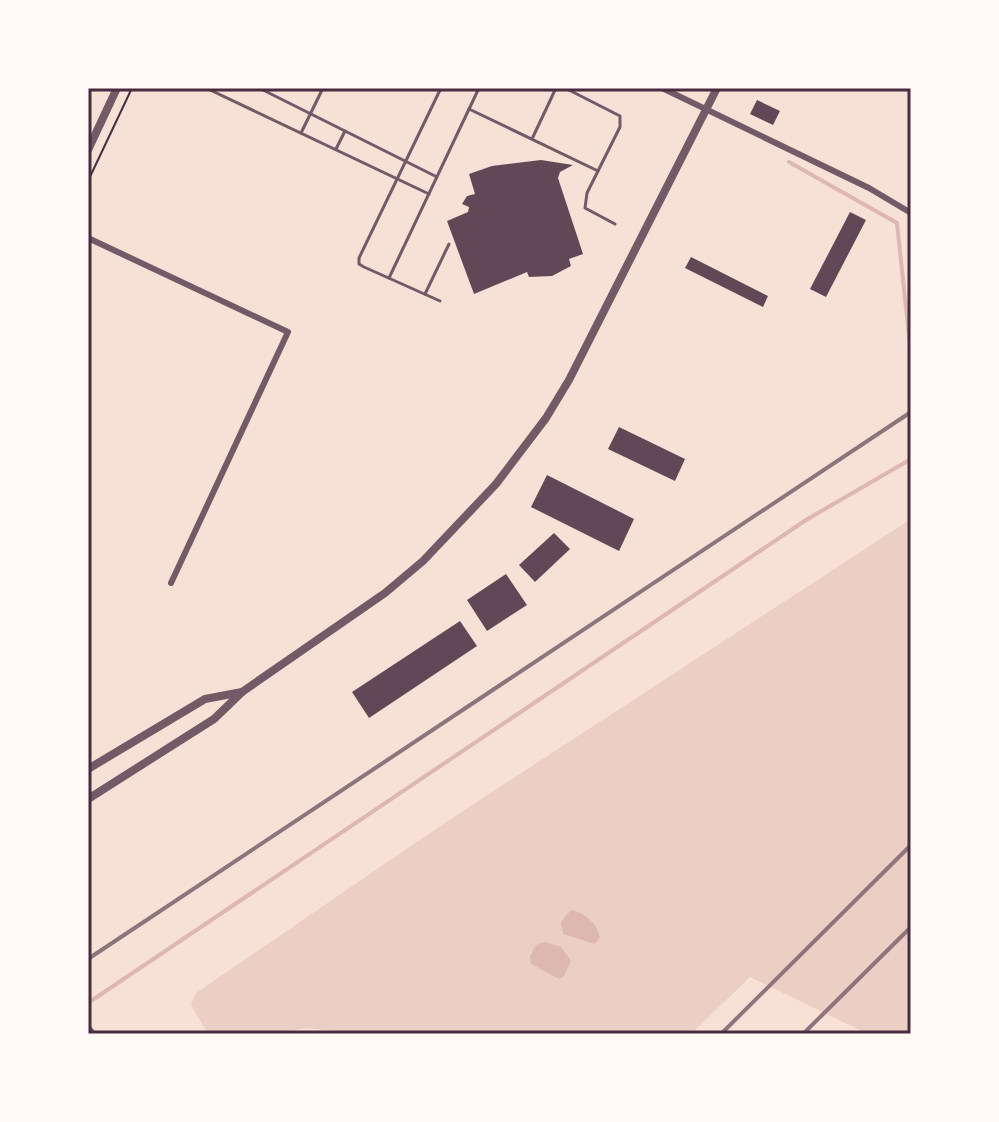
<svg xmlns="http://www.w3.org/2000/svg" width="999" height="1122" font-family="Montserrat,sans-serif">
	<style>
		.green { fill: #ebcfc5 }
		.water { fill: #dcb8b0 }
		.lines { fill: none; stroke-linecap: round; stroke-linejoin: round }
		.stream { stroke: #dcb8b0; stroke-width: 4 }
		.building { fill: #644757 }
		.path { stroke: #4a2c40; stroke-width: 2 }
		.service { stroke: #755966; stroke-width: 3 }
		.minor { stroke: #755966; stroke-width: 6 }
		.tertiary { stroke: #755966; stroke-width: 8 }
		.rail { stroke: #8f747c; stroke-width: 4 }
		.neatline { fill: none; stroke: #4a2c40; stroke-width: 3 }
	</style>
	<rect width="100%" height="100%" fill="#f7e1d7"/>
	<!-- green -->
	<polygon class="green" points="911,519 911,1034 868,1034 750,977 691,1034 333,1034 332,1031 306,1028 272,1034 208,1034 191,1005 196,993 443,824"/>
	<!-- water -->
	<g class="water">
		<path d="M571,910C585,913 597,923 600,937L595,944L563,934L561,922Z"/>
		<polygon points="545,942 561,947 571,961 564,976 559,979 531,964 530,956 536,945"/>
	</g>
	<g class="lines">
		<!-- stream -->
		<g class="stream">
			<polyline points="789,162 897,223 911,355"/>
			<polyline points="88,1003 806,520 911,459"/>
		</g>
	</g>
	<!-- building -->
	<g class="building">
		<polygon points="757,100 780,111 773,125 750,114"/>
		<polygon points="541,160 573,165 560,172 558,178 583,254 569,259 571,266 552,276 529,277 527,272 474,294 447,221 468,212 469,207 462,204 467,196 475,194 469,174 492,166"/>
		<polygon points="850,212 866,220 826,297 810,289"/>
		<polygon points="691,257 768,296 763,307 685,268"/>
		<polygon points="619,427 685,459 675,481 608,449"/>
		<polygon points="547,475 634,519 619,551 531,507"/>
		<polygon points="554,533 570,549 535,582 519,565"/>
		<polygon points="506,574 527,605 487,631 467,600"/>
		<polygon points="460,621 477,646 369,718 352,692"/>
	</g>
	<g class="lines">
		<!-- path -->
		<polyline class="path" points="88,181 132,88"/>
		<!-- service -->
		<g class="service">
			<polyline points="206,88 429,194"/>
			<polyline points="259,88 437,177"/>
			<polyline points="565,88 620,116 620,127 587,193 585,208 615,224"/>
			<polyline points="469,109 598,171"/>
			<polyline points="301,133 323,88"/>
			<polyline points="532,139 556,88"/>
			<polyline points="336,149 345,131"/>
			<polyline points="389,278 479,88"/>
			<polyline points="425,294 449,244"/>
			<polyline points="440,301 364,267 359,264 359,258 441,88"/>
		</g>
		<!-- minor -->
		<g class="minor">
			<polyline points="662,88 869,188 911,213"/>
			<polyline points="88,238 288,332 171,583"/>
		</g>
		<!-- tertiary -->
		<g class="tertiary">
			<polyline points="88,150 117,88"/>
			<polyline points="88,769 205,699 242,692"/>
			<polyline points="88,799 214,719 242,692 385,593 423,561 496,484 546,418 569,380 717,88"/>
			<polyline points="88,1029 92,1034"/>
		</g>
		<!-- rail -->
		<g class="rail">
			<polyline points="88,959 911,412"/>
			<polyline points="721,1034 911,845"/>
			<polyline points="803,1034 911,927"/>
		</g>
	</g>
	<!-- border -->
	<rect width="999" height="1122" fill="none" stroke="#fffaf5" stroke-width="180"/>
	<rect x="90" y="90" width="819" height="942" class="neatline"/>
</svg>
